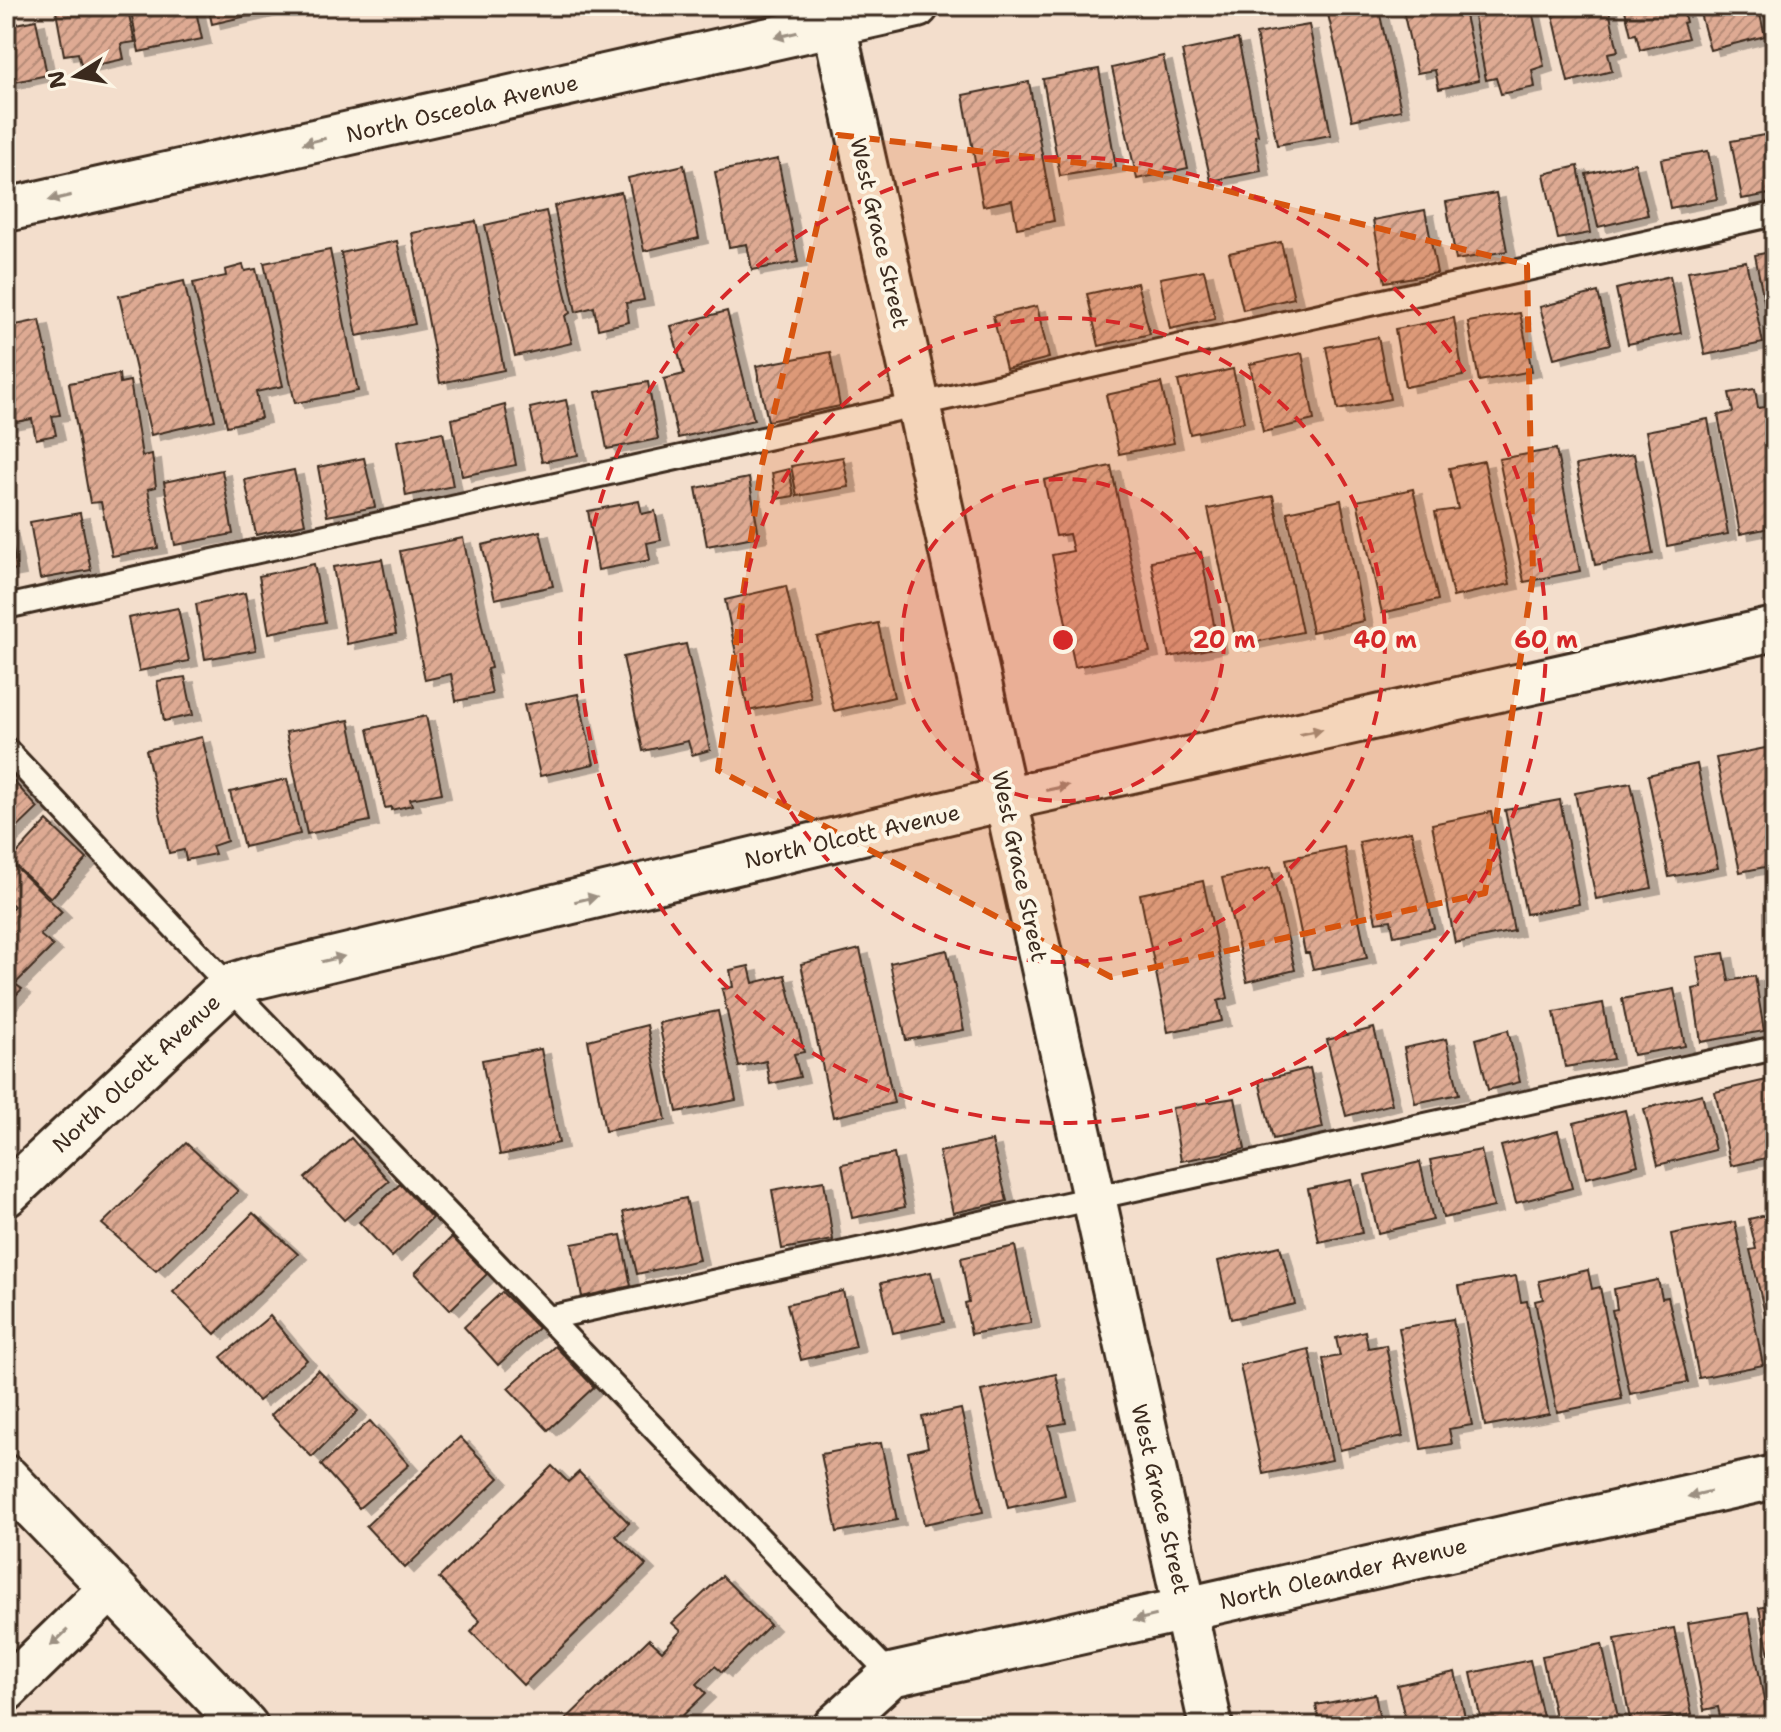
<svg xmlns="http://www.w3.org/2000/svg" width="1781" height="1732" font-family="'Shantell Sans',sans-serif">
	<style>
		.building { fill: url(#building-hatch); stroke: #3b2a1e; stroke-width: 2; filter: url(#shadow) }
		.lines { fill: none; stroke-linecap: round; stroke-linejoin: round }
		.lane-casing { stroke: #3b2a1e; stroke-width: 28 }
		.street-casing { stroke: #3b2a1e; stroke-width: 48 }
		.secondary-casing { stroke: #3b2a1e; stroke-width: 50 }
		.lane { stroke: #fcf5e5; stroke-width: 22 }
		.street { stroke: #fcf5e5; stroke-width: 42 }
		.secondary { stroke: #fcf5e5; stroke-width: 44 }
		.oneway { fill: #9c9082 }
		.marked { fill: #d7540e; fill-opacity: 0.2; stroke: #d7540e; stroke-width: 6; stroke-dasharray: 16 10; stroke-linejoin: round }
		.ring { fill: none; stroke: #d62828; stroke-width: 4; stroke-dasharray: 14 10 }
		.labels { text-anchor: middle; stroke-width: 8; stroke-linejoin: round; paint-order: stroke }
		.street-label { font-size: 22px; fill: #3b2a1e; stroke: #fcf5e5 }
		.centre { fill: #d62828; stroke: #fcf5e5; stroke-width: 4 }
		.ring-label { font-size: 24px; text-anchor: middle; font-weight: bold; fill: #d62828; stroke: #fcf5e5; stroke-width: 8; stroke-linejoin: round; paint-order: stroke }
	</style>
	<defs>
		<pattern id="building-hatch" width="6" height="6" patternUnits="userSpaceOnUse" patternTransform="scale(2)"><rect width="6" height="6" fill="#deaa93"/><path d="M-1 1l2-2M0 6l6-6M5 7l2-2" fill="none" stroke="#b58b77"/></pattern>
		<filter id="shadow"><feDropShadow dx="9" dy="5" stdDeviation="0" flood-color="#0004"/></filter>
	</defs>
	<rect width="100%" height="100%" fill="#f3decc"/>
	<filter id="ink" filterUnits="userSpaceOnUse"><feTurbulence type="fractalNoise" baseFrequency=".0125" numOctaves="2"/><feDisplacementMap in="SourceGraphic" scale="16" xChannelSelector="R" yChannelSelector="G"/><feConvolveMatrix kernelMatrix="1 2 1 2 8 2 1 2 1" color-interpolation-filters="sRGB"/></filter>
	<g filter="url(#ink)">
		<!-- building -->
		<g class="building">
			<polygon points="55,6 127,6 135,42 121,44 124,59 82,68 78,53 64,55"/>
			<polygon points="130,6 195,6 202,39 139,52"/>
			<polygon points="208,6 276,6 277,9 212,24"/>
			<polygon points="1368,6 1378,6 1401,110 1352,120 1328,14"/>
			<polygon points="1402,6 1463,6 1479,80 1439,89 1435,70 1417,73"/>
			<polygon points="1472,6 1531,6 1544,66 1532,70 1535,87 1501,94 1496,78 1486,80"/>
			<polygon points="1551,6 1608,6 1618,51 1608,53 1612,71 1568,82"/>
			<polygon points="1624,6 1682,6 1686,22 1683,23 1688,38 1640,50 1636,34 1631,35"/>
			<polygon points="1698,6 1758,6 1765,36 1710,50"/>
			<polygon points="36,20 47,75 6,84 6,26"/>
			<polygon points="1309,25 1331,135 1277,145 1256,34"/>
			<polygon points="1238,39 1258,135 1255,136 1261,171 1211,181 1182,51"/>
			<polygon points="1163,56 1188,168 1137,179 1112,68"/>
			<polygon points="1099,69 1116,167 1060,176 1043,79"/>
			<polygon points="1029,82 1054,221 1017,228 1012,200 983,206 963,95"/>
			<polygon points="1775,133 1775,193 1742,199 1731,141"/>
			<polygon points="1708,151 1717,199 1670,208 1661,159"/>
			<polygon points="778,159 798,262 752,270 747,244 729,247 715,172"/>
			<polygon points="1635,163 1648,215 1598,227 1586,174"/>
			<polygon points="684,165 699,238 644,251 628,178"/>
			<polygon points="1578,166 1590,233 1558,239 1544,174"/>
			<polygon points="621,192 644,300 626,303 629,322 598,329 594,307 576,312 554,206"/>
			<polygon points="1496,193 1507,251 1456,260 1446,202"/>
			<polygon points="1425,210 1437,273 1385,282 1373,220"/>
			<polygon points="546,211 570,313 565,316 572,343 515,356 485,225"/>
			<polygon points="476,221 504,370 440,383 412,233"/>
			<polygon points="397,241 415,324 357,336 341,253"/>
			<polygon points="1281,242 1294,298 1243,310 1229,253"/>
			<polygon points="330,250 358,391 295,403 264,263"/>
			<polygon points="1775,251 1775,304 1765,306 1755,255"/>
			<polygon points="1746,261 1763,343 1705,355 1688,271"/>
			<polygon points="243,265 245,271 256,269 283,386 256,392 261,418 227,426 193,283 226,276 225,270"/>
			<polygon points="1204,270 1215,319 1170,329 1160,278"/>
			<polygon points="1670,276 1681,333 1628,344 1616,289"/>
			<polygon points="184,281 215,420 151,435 119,296"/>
			<polygon points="1137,283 1150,334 1099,346 1087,294"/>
			<polygon points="1598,292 1610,344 1554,358 1540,307"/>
			<polygon points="1037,306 1049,358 1006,369 993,316"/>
			<polygon points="727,311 754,420 678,438 664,379 684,374 671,326"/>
			<polygon points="1520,313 1532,371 1479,381 1468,322"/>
			<polygon points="1454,318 1463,376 1405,387 1395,329"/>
			<polygon points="40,320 60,415 52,416 56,435 36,439 32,419 6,424 6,327"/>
			<polygon points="1378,337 1390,399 1338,410 1326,347"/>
			<polygon points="830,352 840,406 768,421 756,366"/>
			<polygon points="1302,353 1314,420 1263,432 1250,364"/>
			<polygon points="1233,369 1244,422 1190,434 1178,381"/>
			<polygon points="119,374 120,383 130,381 142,456 152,454 156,487 148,489 158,548 112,556 101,502 90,503 69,383"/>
			<polygon points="648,382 658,439 607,449 596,392"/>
			<polygon points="1161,383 1174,443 1119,454 1106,395"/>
			<polygon points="1755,389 1758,408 1775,405 1775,527 1740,534 1718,415 1733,412 1729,393"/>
			<polygon points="566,400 578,455 542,462 530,408"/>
			<polygon points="505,405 516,465 462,476 452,419"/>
			<polygon points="1708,419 1728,534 1667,546 1646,431"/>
			<polygon points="443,432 453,486 406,496 397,441"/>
			<polygon points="1556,449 1580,571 1524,582 1499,459"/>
			<polygon points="1634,454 1653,554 1595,565 1576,465"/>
			<polygon points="843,457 849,487 797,496 791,466"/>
			<polygon points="364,458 375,507 327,516 318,467"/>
			<polygon points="1484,461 1510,584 1453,597 1435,512 1458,509 1449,468"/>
			<polygon points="1111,466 1150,652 1075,667 1052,555 1073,551 1069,534 1056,536 1044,480"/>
			<polygon points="789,469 794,496 776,499 772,473"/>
			<polygon points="222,470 233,534 175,545 164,482"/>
			<polygon points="294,470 305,524 256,535 245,480"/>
			<polygon points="749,478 759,536 707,546 696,488"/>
			<polygon points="1413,489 1438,600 1382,613 1357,501"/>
			<polygon points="1273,496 1302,632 1237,646 1208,509"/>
			<polygon points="1341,500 1364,621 1312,632 1287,512"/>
			<polygon points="639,501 642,514 655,511 661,540 647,543 650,560 598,570 588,511"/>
			<polygon points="80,513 91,570 40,579 30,522"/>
			<polygon points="6,517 17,570 6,572"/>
			<polygon points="540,531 553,586 495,599 482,545"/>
			<polygon points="463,538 491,668 487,669 492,694 456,701 451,674 425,680 400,551"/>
			<polygon points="1201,552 1218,647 1169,657 1151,561"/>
			<polygon points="382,559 396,634 347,644 333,567"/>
			<polygon points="314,564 325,622 269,633 259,576"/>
			<polygon points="786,586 811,698 748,711 725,600"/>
			<polygon points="245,593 256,650 205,659 196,604"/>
			<polygon points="178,608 189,661 139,671 128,618"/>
			<polygon points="878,623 894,697 834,711 817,637"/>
			<polygon points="686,644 710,750 692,755 688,741 643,751 623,657"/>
			<polygon points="185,677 193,715 164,721 157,681"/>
			<polygon points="578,694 594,764 540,776 524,705"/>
			<polygon points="426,716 442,793 410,799 412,805 391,810 391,807 385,808 368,729"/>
			<polygon points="349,720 370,821 307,834 286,732"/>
			<polygon points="202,737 227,841 212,846 215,854 186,860 184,850 169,853 146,750"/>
			<polygon points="1775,746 1775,865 1740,872 1716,758"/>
			<polygon points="1697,764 1718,868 1669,877 1648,775"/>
			<polygon points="6,773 38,808 6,839"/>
			<polygon points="287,779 300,834 244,847 230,792"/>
			<polygon points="1631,783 1652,888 1596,899 1575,793"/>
			<polygon points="1560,800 1579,904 1526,914 1505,810"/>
			<polygon points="1491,812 1514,931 1455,943 1432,824"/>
			<polygon points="47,821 87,859 51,898 10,861"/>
			<polygon points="1411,831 1434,928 1394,936 1391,920 1376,922 1359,842"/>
			<polygon points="1344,847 1367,958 1313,969 1309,953 1305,953 1286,859"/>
			<polygon points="15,866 62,912 40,935 53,946 15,984 22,989 6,1005 6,914 14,906 6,899 6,875"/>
			<polygon points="1271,867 1295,970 1247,982 1222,878"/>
			<polygon points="1203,881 1228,998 1218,1001 1222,1021 1168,1032 1140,894"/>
			<polygon points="860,949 894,1103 833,1117 801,964"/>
			<polygon points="947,950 964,1030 906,1040 890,963"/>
			<polygon points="1724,953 1729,981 1755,976 1764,1031 1701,1042 1693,989 1702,987 1697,957"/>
			<polygon points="749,966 753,983 785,975 804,1052 794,1054 800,1077 770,1084 766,1061 739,1067 722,989 733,987 730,970"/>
			<polygon points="1674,989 1685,1046 1633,1055 1622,999"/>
			<polygon points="1603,1003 1613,1059 1565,1067 1554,1012"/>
			<polygon points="718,1011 736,1100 677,1112 659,1023"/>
			<polygon points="647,1025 666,1120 605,1131 588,1040"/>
			<polygon points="1374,1028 1392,1104 1346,1116 1327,1040"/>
			<polygon points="1508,1030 1520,1082 1488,1090 1476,1039"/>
			<polygon points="1446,1039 1459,1094 1415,1103 1404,1048"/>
			<polygon points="541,1049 559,1143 500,1155 482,1060"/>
			<polygon points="1310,1068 1323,1128 1273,1139 1259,1081"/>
			<polygon points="1775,1078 1775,1156 1731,1166 1715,1092"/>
			<polygon points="1702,1094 1715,1150 1658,1165 1644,1109"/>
			<polygon points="1235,1098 1245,1149 1181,1161 1172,1108"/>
			<polygon points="1625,1110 1638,1165 1586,1178 1574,1123"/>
			<polygon points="1558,1131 1572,1188 1516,1203 1501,1146"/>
			<polygon points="351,1138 389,1181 344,1220 305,1178"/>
			<polygon points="992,1141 1007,1201 953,1213 939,1152"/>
			<polygon points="186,1143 238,1191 156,1271 102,1224"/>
			<polygon points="1481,1150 1494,1207 1443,1218 1430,1160"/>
			<polygon points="894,1154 905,1207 852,1218 842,1164"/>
			<polygon points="1420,1162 1433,1220 1378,1233 1365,1175"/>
			<polygon points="1351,1180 1362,1233 1319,1242 1308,1189"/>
			<polygon points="824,1181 833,1240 782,1249 772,1190"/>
			<polygon points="400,1184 432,1218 392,1257 359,1222"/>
			<polygon points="686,1198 699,1260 637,1274 623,1212"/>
			<polygon points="253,1213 298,1254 215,1334 173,1292"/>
			<polygon points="1775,1213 1775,1357 1750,1250 1756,1249 1749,1219"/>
			<polygon points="1735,1222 1763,1365 1699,1378 1671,1234"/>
			<polygon points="621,1235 631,1286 582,1297 572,1244"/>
			<polygon points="452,1237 487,1274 450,1310 415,1273"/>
			<polygon points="1015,1246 1031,1323 971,1334 965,1303 969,1302 961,1258"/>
			<polygon points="1280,1246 1295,1304 1231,1319 1218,1261"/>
			<polygon points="1588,1270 1592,1289 1600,1287 1622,1399 1557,1412 1535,1301 1543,1299 1539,1281"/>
			<polygon points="931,1272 944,1322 893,1333 881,1283"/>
			<polygon points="1516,1276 1521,1302 1527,1301 1549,1414 1485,1426 1459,1286"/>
			<polygon points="1658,1280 1662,1298 1668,1297 1688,1382 1630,1394 1612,1310 1617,1309 1614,1289"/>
			<polygon points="843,1291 856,1347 801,1360 787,1304"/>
			<polygon points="502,1292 538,1328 498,1365 464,1327"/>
			<polygon points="270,1316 307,1360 258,1401 221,1357"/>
			<polygon points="1453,1319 1472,1425 1449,1429 1452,1444 1421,1449 1399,1328"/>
			<polygon points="1365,1331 1368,1348 1386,1345 1403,1436 1340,1450 1323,1359 1340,1356 1336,1338"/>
			<polygon points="555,1346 594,1387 548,1430 508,1388"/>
			<polygon points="1309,1349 1332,1460 1263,1474 1240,1365"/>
			<polygon points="318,1370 358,1411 312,1457 271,1415"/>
			<polygon points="1056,1374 1066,1423 1049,1426 1065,1495 1008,1508 981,1391"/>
			<polygon points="961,1409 983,1512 924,1524 908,1452 928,1447 922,1417"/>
			<polygon points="370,1421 409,1465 359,1508 321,1465"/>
			<polygon points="460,1437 499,1478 405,1568 366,1526"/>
			<polygon points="881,1443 897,1520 837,1532 821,1454"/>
			<polygon points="552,1466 568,1482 579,1472 629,1523 616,1536 646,1565 523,1685 471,1632 480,1621 439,1578"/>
			<polygon points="722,1576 770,1625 722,1672 715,1666 697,1684 706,1693 672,1726 559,1726 649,1639 662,1651 681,1631 672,1623"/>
			<polygon points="1775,1604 1775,1682 1759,1608"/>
			<polygon points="1748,1613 1768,1722 1722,1726 1718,1707 1704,1710 1688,1623"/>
			<polygon points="1674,1628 1692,1714 1631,1725 1615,1639"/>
			<polygon points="1602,1644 1620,1726 1557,1726 1542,1656"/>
			<polygon points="1530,1660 1545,1726 1482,1726 1471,1673"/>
			<polygon points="1455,1672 1467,1726 1407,1726 1397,1685"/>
			<polygon points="1375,1694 1381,1726 1320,1726 1316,1705"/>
		</g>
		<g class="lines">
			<defs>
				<g id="lane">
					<polyline points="6,607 1775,214"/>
					<polyline points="6,749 229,986 891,1675"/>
					<polyline points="549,1318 1775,1048"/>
				</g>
				<g id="street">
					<polyline points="830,6 1211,1726"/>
					<polyline points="6,210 917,6"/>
					<polyline points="6,1195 229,986 257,977 1005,799 1775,629"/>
					<polyline points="6,1690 112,1587"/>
					<polyline points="835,1726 891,1675 1775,1477"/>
				</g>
				<polyline id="secondary" points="6,1478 245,1726"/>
			</defs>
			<!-- lane casing -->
			<use href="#lane" class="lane-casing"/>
			<!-- street casing -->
			<use href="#street" class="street-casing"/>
			<!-- secondary casing -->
			<use href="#secondary" class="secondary-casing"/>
			<!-- lane -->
			<use href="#lane" class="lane"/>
			<!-- street -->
			<use href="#street" class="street"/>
			<!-- secondary -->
			<use href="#secondary" class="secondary"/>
		</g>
		<!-- one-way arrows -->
		<defs><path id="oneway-solid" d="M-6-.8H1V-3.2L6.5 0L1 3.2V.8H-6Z" transform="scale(2)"/></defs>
		<g class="oneway">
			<use href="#oneway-solid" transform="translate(786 35) rotate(167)"/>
			<use href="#oneway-solid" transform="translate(314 141) rotate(167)"/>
			<use href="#oneway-solid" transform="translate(60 198) rotate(167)"/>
			<use href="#oneway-solid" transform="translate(1311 732) rotate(-12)"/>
			<use href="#oneway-solid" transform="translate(1057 788) rotate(-12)"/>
			<use href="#oneway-solid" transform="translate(586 899) rotate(-13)"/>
			<use href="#oneway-solid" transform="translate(333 959) rotate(-13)"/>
			<use href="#oneway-solid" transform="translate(1699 1494) rotate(167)"/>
			<use href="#oneway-solid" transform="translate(1145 1618) rotate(167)"/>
			<use href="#oneway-solid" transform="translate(59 1638) rotate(136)"/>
		</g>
	</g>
	<!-- marked area -->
	<path class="marked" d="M838,135L1143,170L1527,265L1533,576L1485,893L1111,977L718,770L761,469Z"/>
	<!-- distance rings -->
	<circle cx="1063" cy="640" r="161" fill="#d62828" fill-opacity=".12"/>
	<g class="ring">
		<circle cx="1063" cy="640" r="161"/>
		<circle cx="1063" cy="640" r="322"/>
		<circle cx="1063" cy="640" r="483"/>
	</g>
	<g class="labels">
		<!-- street labels -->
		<g class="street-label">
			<text transform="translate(462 108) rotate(-13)" y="8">North Osceola Avenue</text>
			<text transform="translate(880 233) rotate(77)" y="8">West Grace Street</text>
			<text transform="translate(852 836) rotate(-13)" y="8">North Olcott Avenue</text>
			<text transform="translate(1020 866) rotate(78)" y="8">West Grace Street</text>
			<text transform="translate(136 1073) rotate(-43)" y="8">North Olcott Avenue</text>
			<text transform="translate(1161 1499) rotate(77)" y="8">West Grace Street</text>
			<text transform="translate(1343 1573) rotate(-13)" y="8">North Oleander Avenue</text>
		</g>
	</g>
	<circle cx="1063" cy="640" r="12" class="centre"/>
	<g class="ring-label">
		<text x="1224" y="648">20 m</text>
		<text x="1385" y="648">40 m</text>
		<text x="1546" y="648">60 m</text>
	</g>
	<!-- margin -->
	<rect width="1781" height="1732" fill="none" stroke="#fcf5e5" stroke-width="32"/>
	<rect x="16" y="16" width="1749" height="1700" fill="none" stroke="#3b2a1e" stroke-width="3" filter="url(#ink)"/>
	<!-- north arrow -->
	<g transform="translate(76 76) rotate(259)" stroke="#fcf5e5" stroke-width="6" paint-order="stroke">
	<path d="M0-6L14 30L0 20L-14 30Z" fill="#3b2a1e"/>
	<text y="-12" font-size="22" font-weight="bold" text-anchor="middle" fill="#3b2a1e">N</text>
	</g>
</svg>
